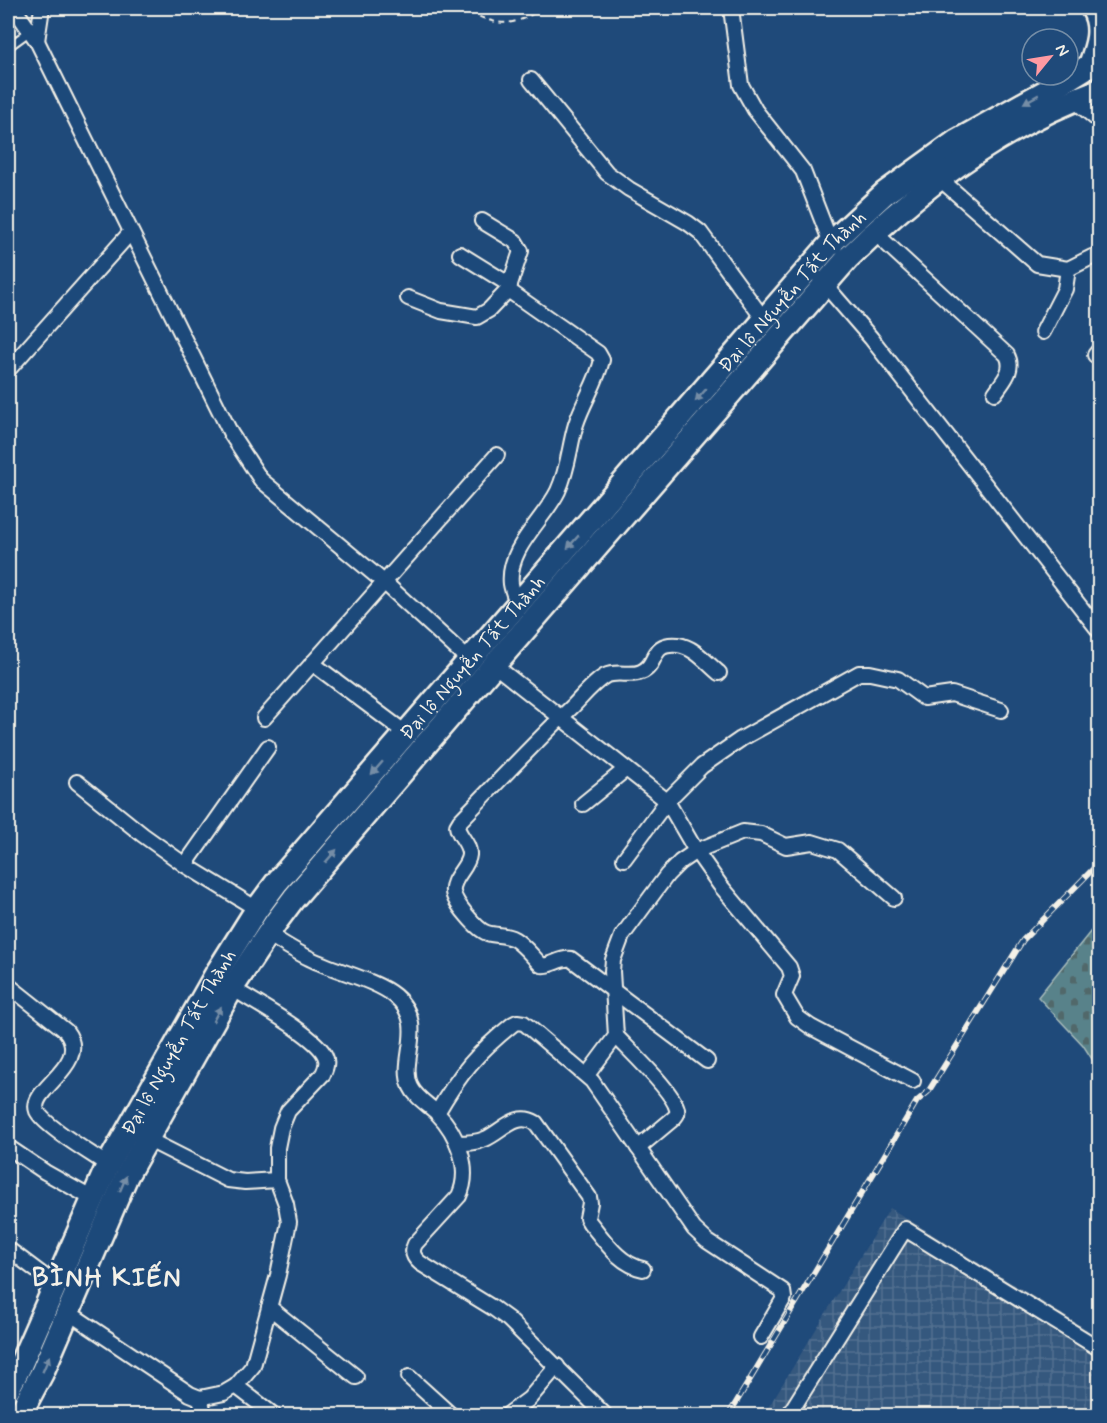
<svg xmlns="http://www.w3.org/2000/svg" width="1107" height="1423" font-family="Mynerve,sans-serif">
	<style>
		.industrial { fill: url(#industrial-grid) }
		.cemetery { fill: url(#cemetery-stones); stroke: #a6bab9; stroke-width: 1.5 }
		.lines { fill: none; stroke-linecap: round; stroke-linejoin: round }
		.service-casing { stroke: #f4f1e8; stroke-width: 11 }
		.minor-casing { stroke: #f4f1e8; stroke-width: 18 }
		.primary-casing { stroke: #f4f1e8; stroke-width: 27 }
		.path { stroke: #f4f1e8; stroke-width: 2; stroke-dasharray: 6 4.5; stroke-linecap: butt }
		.service { stroke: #1f4a7a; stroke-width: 7 }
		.minor { stroke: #1f4a7a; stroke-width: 14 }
		.primary { stroke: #1f4a7a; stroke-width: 22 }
		.rail-casing { stroke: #f4f1e8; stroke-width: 6 }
		.rail { stroke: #1f4a7a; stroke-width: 4; stroke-dasharray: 11; stroke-linecap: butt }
		.oneway { fill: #748da6 }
		.labels { text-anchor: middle; stroke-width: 5; stroke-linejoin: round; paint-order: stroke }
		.street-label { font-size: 20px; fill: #f4f1e8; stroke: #1f4a7a }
		.district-label { font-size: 26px; font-weight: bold; letter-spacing: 1.5px; fill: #f4f1e8; stroke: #1f4a7a }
	</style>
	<defs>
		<pattern id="industrial-grid" width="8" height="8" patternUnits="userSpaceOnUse" patternTransform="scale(1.5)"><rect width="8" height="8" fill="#35587e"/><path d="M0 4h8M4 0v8" fill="none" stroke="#537090"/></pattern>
		<pattern id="cemetery-stones" width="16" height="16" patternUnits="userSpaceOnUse" patternTransform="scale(1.5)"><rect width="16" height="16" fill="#58828a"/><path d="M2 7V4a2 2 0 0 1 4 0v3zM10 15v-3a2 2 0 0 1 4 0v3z" fill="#51686b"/></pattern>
	</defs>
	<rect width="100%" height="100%" fill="#1f4a7a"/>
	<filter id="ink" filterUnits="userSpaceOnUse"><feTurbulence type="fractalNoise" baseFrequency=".0167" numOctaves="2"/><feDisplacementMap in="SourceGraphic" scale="12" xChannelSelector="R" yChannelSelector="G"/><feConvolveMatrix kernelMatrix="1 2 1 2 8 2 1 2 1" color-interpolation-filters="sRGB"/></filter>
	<g filter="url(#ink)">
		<!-- industrial -->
		<polygon class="industrial" points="890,1208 1099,1337 1099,1415 763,1416"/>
		<!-- cemetery -->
		<polygon class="cemetery" points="1099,921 1099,1070 1083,1045 1038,997"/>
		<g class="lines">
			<defs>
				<polyline id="service" points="8,47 30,31"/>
				<g id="minor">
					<polyline points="14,8 37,41 231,434 261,480 385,583 470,661"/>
					<polyline points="731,8 741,85 755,110 803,171 831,243 835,247"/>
					<polyline points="37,41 42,8"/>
					<polyline points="531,80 607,173 629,189 688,223 700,232 765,321"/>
					<polyline points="1073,99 1100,122"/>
					<polyline points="940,179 1037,264 1068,269 1092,257 1100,258"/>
					<path d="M874,232L1007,355C1015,370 1003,381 995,393"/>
					<polyline points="460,254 510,285"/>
					<polyline points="820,279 871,338 1100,632"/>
					<path d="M508,290L598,353L602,360C597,382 583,402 576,424C569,447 569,467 558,491C544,520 507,548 511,584C512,591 516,599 518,606"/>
					<polyline points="408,298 441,311 477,317 489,310 508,290 521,251 515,241 482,221"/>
					<polyline points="1043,332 1065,289 1068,269"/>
					<polyline points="1095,355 1100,349"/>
					<polyline points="8,370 130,233"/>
					<polyline points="312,663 407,734"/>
					<polyline points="494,665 667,801 696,851 720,885 789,967 792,976 784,995 797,1017 811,1027 913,1081"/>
					<polyline points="264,718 497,455"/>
					<polyline points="77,782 143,835 185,865 257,909"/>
					<polyline points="583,804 626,769"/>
					<polyline points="624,859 667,801 702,766 741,739 859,673 870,673 898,679 924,698 952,694 1001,710"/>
					<polyline points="185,865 268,747"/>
					<path d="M268,934C282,943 296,952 311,959C335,971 376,980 395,996C429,1025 398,1060 411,1087C416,1098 429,1105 437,1113C457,1133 472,1169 459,1196L415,1244C411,1252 413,1257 420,1263L493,1308L508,1319L606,1416"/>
					<path d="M8,985L66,1031C92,1065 28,1089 37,1111C44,1126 92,1154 108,1165"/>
					<path d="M616,1036C630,1051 673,1091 677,1109C678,1114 677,1114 674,1118L638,1148"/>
					<path d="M707,1061L571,959C559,957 552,967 541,965C532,956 524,945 514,939C505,934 496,936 487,933C477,930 454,902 453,892C451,878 468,868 469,855C470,843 458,836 457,826L460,821C497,783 533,744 572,707C582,697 593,683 605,676C617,670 630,677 641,672C659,665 649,642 678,645C694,647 707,663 719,673"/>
					<polyline points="587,1075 616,1036 612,971 613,960 622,936 667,875 680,862 696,851 743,832 761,834 786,846 812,842 838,850 894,898"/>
					<path d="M437,1113C460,1073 477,1053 513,1024L517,1022L524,1023L592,1081L694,1229L707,1241L783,1291L784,1298L761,1337"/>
					<polyline points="147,1139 228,1180 245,1182 277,1180"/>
					<path d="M457,1143C467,1143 476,1143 485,1139C503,1131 516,1111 536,1123L589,1197L590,1203L587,1218L590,1223C605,1241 619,1264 643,1269"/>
					<polyline points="8,1147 45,1172 93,1199"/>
					<polyline points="8,1249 56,1285"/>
					<polyline points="269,1307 356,1377"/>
					<path d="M68,1312L190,1394L200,1398L224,1393L236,1386L253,1366L278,1275L289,1222L286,1204L277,1180V1148L281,1128L288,1111L323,1074C326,1068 328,1062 325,1056C317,1036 252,1001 232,988"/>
					<polyline points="409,1377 452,1416"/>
					<polyline points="236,1386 275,1416"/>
					<polyline points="200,1398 205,1416"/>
					<polyline points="506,1416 529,1399 557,1366"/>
					<polyline points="788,1416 905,1229 1100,1349"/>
				</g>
				<g id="primary">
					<path d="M1090,65C1097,46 1104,27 1092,8"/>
					<path id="s1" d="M8,1389L19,1368L108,1165L218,971L257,909L277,882L831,243L885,193L957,141L1066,80L1100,59"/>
					<path d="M19,1416L42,1373L127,1175L232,988L276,922L294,898L494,665L847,259C919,188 1004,124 1100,90"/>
				</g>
			</defs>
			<!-- service casing -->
			<use href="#service" class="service-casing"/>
			<!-- minor casing -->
			<use href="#minor" class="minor-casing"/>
			<!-- primary casing -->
			<use href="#primary" class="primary-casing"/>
			<!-- path -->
			<path class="path" d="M460,8C495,24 508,31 542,8"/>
			<!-- service -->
			<use href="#service" class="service"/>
			<!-- minor -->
			<use href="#minor" class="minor"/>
			<!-- primary -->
			<use href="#primary" class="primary"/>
			<defs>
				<polyline id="rail" points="728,1416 917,1101 928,1092 1023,940 1100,862"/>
			</defs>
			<!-- rail casing -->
			<use href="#rail" class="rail-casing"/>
			<!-- rail -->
			<use href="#rail" class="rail"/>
		</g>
		<!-- one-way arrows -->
		<defs><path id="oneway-solid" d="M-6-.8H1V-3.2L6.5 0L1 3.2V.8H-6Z" transform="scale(1.5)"/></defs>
		<g class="oneway">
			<use href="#oneway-solid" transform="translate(1031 99) rotate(151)"/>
			<use href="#oneway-solid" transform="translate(701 395) rotate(131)"/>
			<use href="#oneway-solid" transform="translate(573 542) rotate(131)"/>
			<use href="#oneway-solid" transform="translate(377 768) rotate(131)"/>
			<use href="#oneway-solid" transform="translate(331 856) rotate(-49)"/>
			<use href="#oneway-solid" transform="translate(217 1014) rotate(-61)"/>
			<use href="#oneway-solid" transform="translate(123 1184) rotate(-67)"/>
			<use href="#oneway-solid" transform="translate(46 1364) rotate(-67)"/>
		</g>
	</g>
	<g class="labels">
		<!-- street labels -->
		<g class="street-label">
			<text dy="7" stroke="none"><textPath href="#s1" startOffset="1359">Đại lộ Nguyễn Tất Thành</textPath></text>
			<text dy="7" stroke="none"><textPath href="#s1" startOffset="873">Đại lộ Nguyễn Tất Thành</textPath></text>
			<text dy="7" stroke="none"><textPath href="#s1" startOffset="387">Đại lộ Nguyễn Tất Thành</textPath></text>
		</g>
		<!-- district labels -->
		<g class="district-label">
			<text x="107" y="1286">BÌNH KIẾN</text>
		</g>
	</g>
	<!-- margin -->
	<rect width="1107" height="1423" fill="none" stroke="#1f4a7a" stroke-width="30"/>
	<rect x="15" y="15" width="1077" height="1393" fill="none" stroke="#f4f1e8" stroke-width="2" filter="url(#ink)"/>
	<!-- north arrow -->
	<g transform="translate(1050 57) rotate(60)"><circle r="28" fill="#1f4a7a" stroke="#748da6" stroke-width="1.5"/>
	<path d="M0-4.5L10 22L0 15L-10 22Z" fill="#ff9aa2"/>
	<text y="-9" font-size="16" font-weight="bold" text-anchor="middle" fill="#f4f1e8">N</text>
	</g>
</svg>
